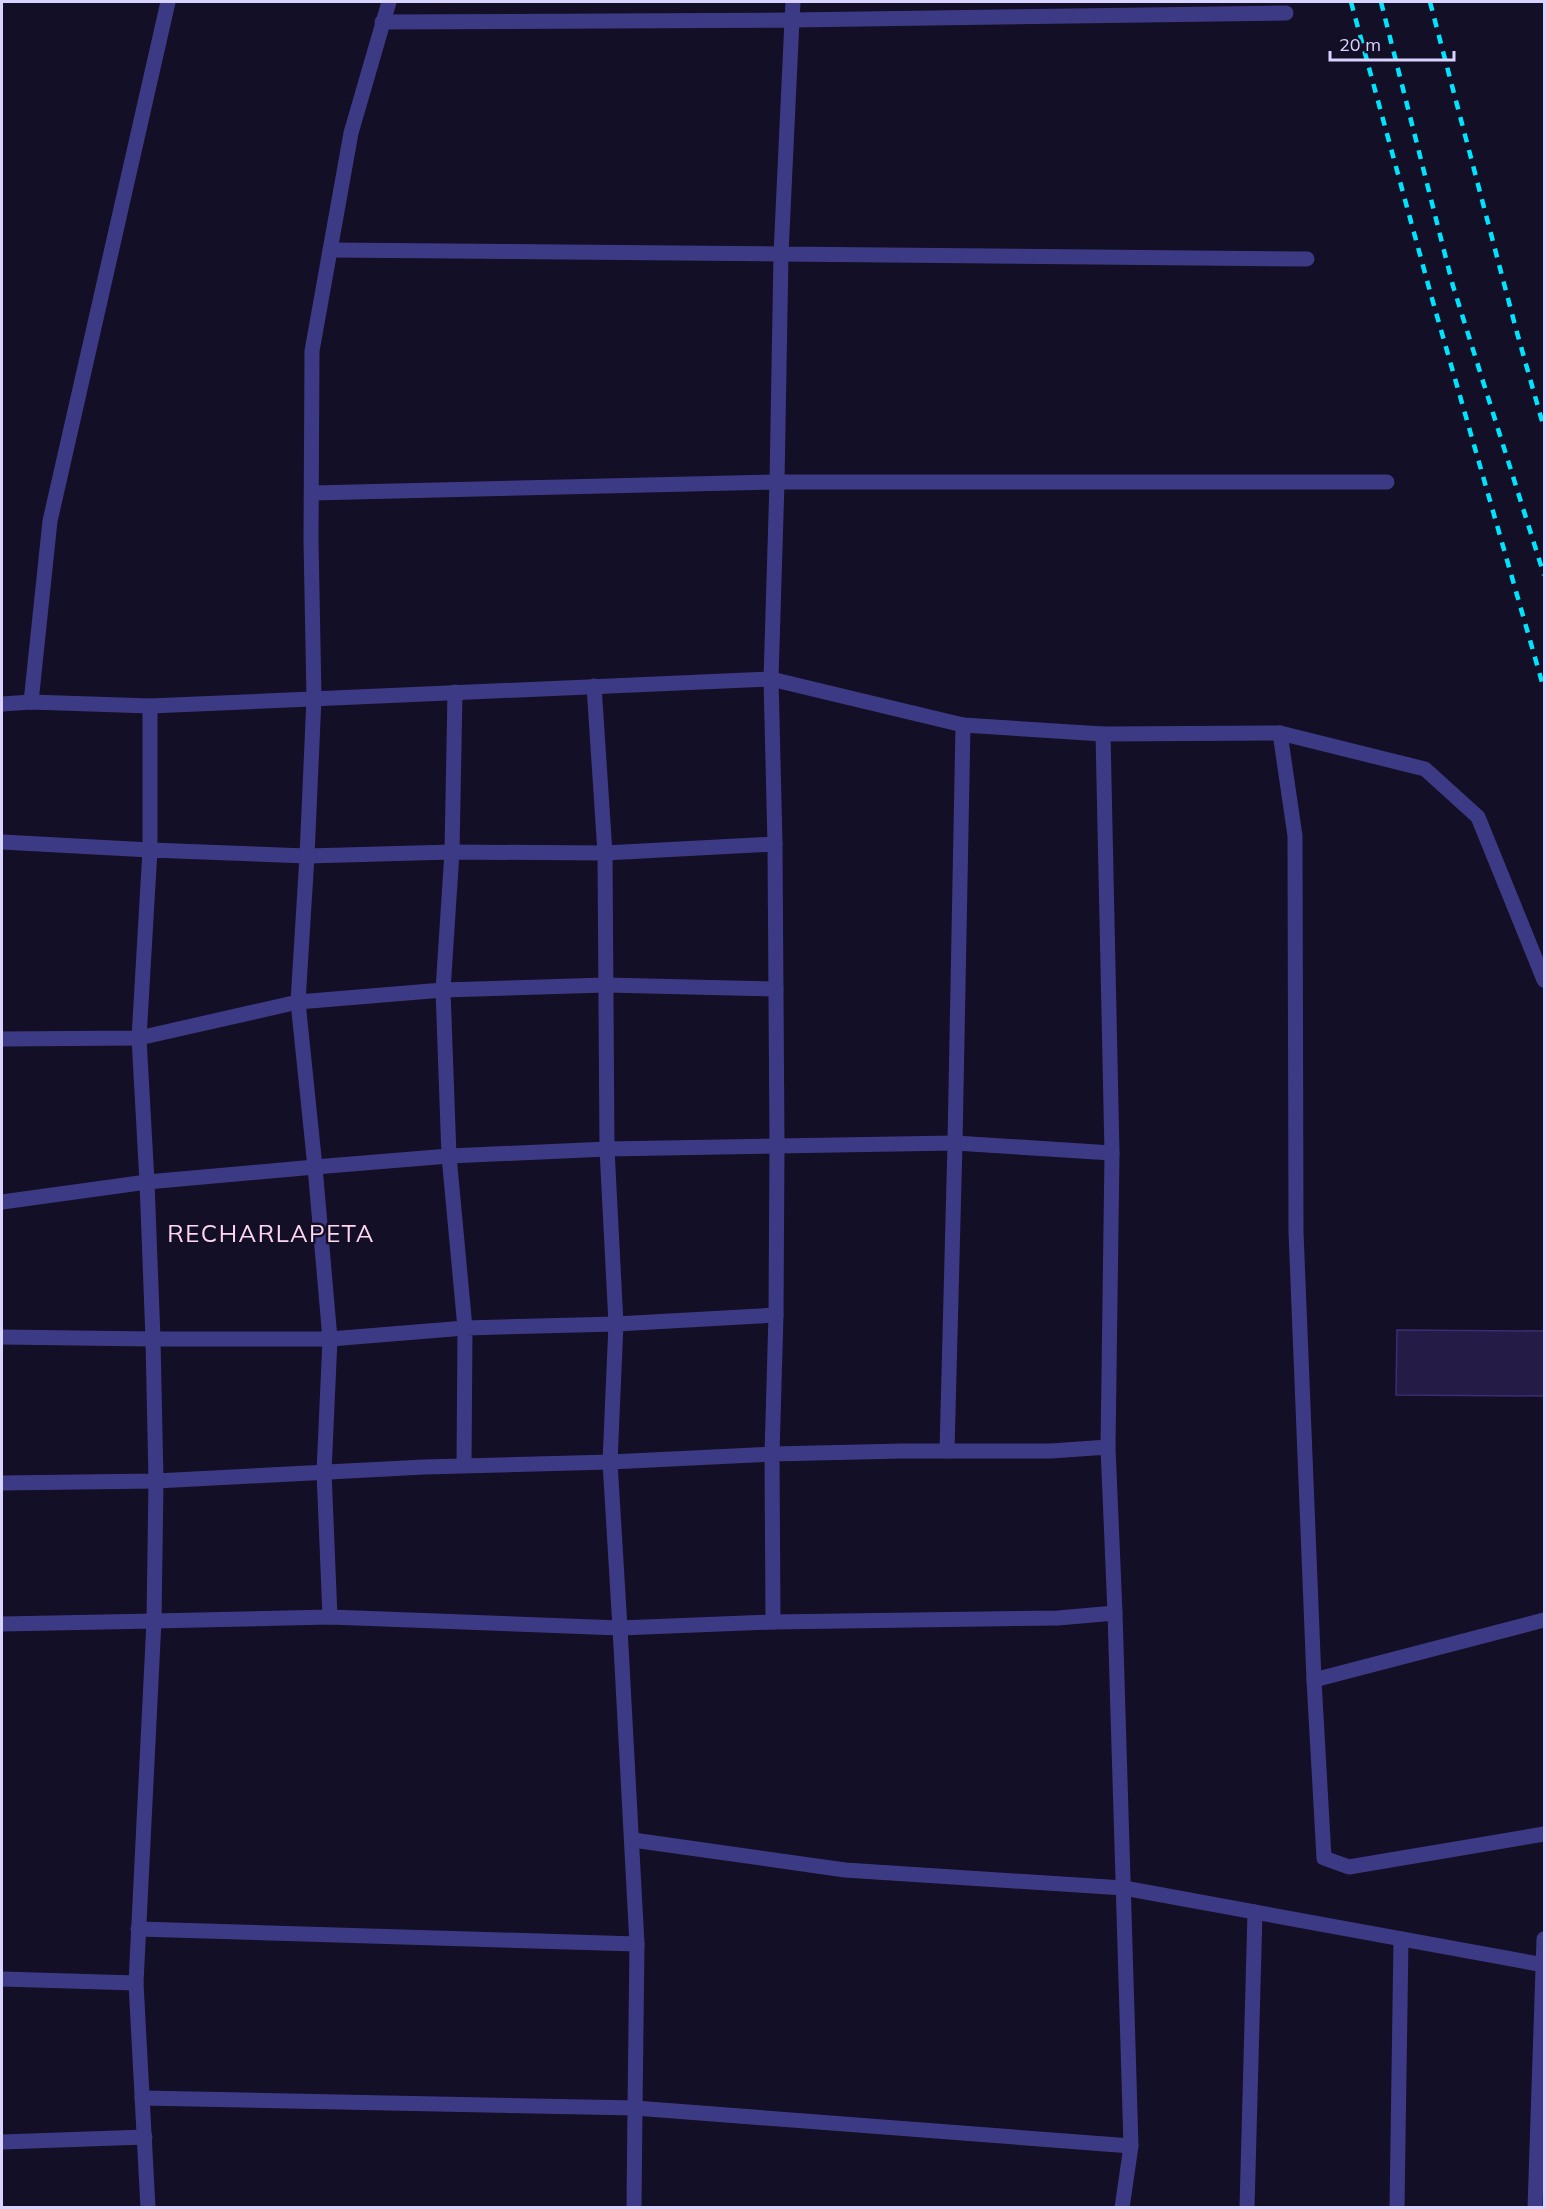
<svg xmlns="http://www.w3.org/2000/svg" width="1546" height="2209" font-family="Mulish,sans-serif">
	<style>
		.building { fill: #241b47; stroke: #3b2d73; stroke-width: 1.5 }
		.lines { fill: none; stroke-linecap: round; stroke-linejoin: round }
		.minor { stroke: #3d3a85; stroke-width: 15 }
		.tertiary { stroke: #3d3a85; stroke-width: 15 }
		.rail { stroke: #00e5ff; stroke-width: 4.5; stroke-dasharray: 9 8; stroke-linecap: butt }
		.labels { text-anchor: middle; stroke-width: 5; stroke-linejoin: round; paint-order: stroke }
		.neighbourhood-label { font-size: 24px; letter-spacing: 1.5px; fill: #ffd6f0; stroke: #130f26 }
	</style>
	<rect width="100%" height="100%" fill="#130f26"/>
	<!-- building -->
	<polygon class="building" points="1397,1330 1544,1331 1544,1396 1396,1395"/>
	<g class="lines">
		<!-- minor -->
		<g class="minor">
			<polyline points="793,2 792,20 1286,13"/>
			<polyline points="382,22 792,20 781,254 1307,259"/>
			<polyline points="330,250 781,254 777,482 1387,482"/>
			<polyline points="312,493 777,482 771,679 775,844 777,1146 955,1143 1112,1153"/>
			<polyline points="31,702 50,521 168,2"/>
			<polyline points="1280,733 1295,836 1296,1232 1314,1680"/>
			<polyline points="1103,734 1112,1153 1108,1447"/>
			<polyline points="2,842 150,850 150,706"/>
			<polyline points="2,1039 139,1038 150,850 307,856 452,852 455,692"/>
			<polyline points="2,1202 147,1182 139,1038 298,1002 443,990 606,985 776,989"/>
			<polyline points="2,1337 153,1339 147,1182 315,1167 298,1002 307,856 314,698 311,541 312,351 351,133 389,2"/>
			<polyline points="947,1451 955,1143 963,725"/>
			<polyline points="464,1466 465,1328 616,1324 610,1462 424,1467 156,1481 154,1621 330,1617 620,1628 610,1462 772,1454 776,1315 616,1324 607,1149 605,853 594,686"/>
			<polyline points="2,1483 156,1481 153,1339 330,1339 315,1167 449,1156 443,990 452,852 605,853 775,844"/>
			<polyline points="330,1617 324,1472 330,1339 465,1328 449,1156 607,1149 777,1146 776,1315"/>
			<polyline points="1544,1620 1314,1680 1324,1858 1349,1867 1544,1834"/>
			<polyline points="773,1622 772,1454 903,1451 1051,1451 1108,1447 1115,1613"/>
			<polyline points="2,1624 154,1621 136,1983 148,2208"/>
			<polyline points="633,1840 845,1870 1124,1888 1544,1965"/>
			<polyline points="138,1929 637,1944"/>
			<polyline points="2,1979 136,1983"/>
			<polyline points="142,2098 635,2108 637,1944 620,1628 773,1622 1058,1618 1115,1613 1131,2146 1122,2208"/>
			<polyline points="2,2142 145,2137"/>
			<polyline points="634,2208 635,2108 1131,2146"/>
			<polyline points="1247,2208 1255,1912"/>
			<polyline points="1397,2208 1401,1939"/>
			<polyline points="1535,2208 1544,1939"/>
		</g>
		<!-- tertiary -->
		<polyline class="tertiary" points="2,704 31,702 150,706 771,679 963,725 1103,734 1280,733 1425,769 1478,817 1544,980"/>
		<!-- rail -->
		<g class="rail">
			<polyline points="1351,2 1431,295 1544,689"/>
			<polyline points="1381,2 1453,286 1544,575"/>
			<polyline points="1430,2 1516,329 1544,428"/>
		</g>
	</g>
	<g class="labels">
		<!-- neighbourhood labels -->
		<g class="neighbourhood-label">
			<text x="271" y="1242">RECHARLAPETA</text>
		</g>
	</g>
	<!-- border -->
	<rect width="1546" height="2209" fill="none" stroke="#d9d4ff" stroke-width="6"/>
	<!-- scale -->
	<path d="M1330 51v9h124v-9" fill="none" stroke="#d9d4ff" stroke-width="3"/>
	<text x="1339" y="51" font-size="18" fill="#d9d4ff" stroke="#130f26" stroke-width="4.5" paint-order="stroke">20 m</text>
</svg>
